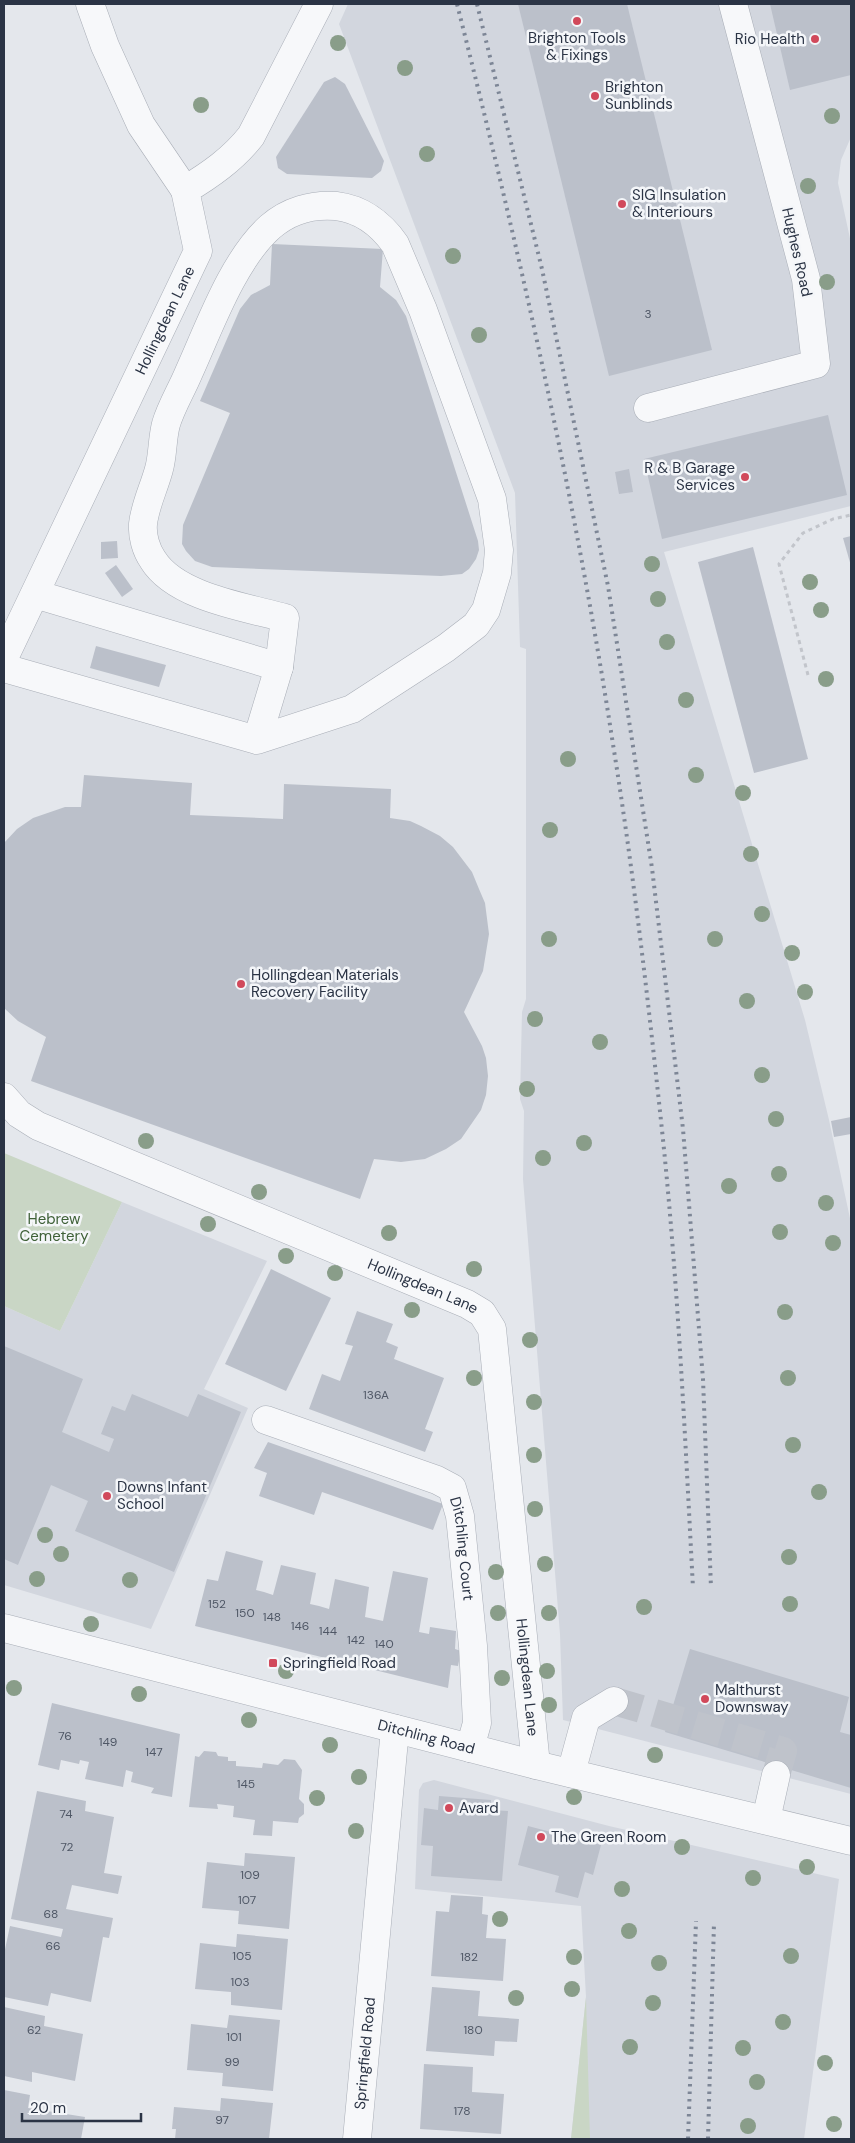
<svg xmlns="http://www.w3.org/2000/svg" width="855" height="2143" font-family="'DM Sans',sans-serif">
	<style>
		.built { fill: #d2d6de }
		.green { fill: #c9d6c5 }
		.building { fill: #bbc0ca }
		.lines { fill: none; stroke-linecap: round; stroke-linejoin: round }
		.minor-tunnel { stroke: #bfc3cb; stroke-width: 28; stroke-dasharray: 28 14; stroke-linecap: butt }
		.minor-casing { stroke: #a9aeb7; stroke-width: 29 }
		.path { stroke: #c2c5cb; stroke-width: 3; stroke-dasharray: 4 4; stroke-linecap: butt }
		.minor { stroke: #f7f8fa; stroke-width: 28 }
		.rail { stroke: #7d8696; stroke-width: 4; stroke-dasharray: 2.5 5; stroke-linecap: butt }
		.tree { fill: #899d89 }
		.poi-dot { fill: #d1495b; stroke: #f4f6f9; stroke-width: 2 }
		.labels { text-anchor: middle; stroke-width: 5; stroke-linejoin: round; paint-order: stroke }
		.number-label { font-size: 12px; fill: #4f5766 }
		.poi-label { font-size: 15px; fill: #2b3445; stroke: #f4f6f9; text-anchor: start }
		.street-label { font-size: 15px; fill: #2b3445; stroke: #f4f6f9 }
		.park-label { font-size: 15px; fill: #3f6138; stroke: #f4f6f9 }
	</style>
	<rect width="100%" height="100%" fill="#e4e7ec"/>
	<!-- built -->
	<g class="built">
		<polygon points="348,4 851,4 851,137 841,160 838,183 851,243 851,506 664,552 805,1020 829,1120 851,1223 851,1794 563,1720 560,1634 523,1179 524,1111 520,1099 522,1012 526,999 526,649 520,647 515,493 339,24"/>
		<polygon points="122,1202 267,1261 204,1389 248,1408 151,1629 4,1585 4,1306 60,1331"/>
		<polygon points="434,1780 609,1826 839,1879 804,2139 571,2139 586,1997 581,1906 415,1889 419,1790 423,1783"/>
	</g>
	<!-- green -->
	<g class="green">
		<polygon points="4,1153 122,1202 60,1331 4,1306"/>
		<polygon points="586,1997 590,2139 571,2139"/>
	</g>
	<!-- building -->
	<g class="building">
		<polygon points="518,4 627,4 712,350 609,376"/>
		<polygon points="770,4 851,4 851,75 790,90"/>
		<polygon points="335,77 345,84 384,161 381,171 372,178 287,174 278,168 276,157 324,82"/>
		<polygon points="272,244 383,249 380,287 396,300 406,316 478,541 479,550 476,559 469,569 462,574 441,576 212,567 195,561 186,551 182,544 183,525 230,413 200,401 240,309 251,295 270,285"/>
		<polygon points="828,415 847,495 662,539 644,459"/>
		<polygon points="629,469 633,492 619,494 615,472"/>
		<polygon points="851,536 851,566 843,538"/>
		<polygon points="117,541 118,558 101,559 101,542"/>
		<polygon points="753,547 808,759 754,773 698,562"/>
		<polygon points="116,565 133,589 122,597 105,573"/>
		<polygon points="96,646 166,665 159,687 90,668"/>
		<polygon points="84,775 192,783 190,815 283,819 284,784 391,789 390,818 410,821 421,826 440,836 453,847 472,872 479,889 485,903 489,934 483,971 464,1012 482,1046 486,1058 488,1076 486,1095 481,1110 461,1139 446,1149 425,1159 401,1162 374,1159 360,1199 31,1081 46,1037 18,1021 4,1008 4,843 17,829 33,818 65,807 81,807"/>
		<polygon points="851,1117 851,1134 834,1137 831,1121"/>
		<polygon points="271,1269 331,1298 286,1391 225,1364"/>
		<polygon points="357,1311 393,1324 386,1342 398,1347 394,1359 444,1378 425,1429 433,1432 425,1452 309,1409 322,1374 340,1381 353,1346 345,1344"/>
		<polygon points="4,1346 83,1379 62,1432 109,1452 114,1439 101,1434 112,1406 125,1411 132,1394 188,1417 198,1394 241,1412 174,1572 75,1531 88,1501 51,1485 18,1565 4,1559"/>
		<polygon points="268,1442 443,1504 433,1530 322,1492 314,1515 259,1496 267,1473 254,1468"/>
		<polygon points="226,1551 263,1561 256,1590 264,1592 273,1595 281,1565 316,1573 310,1604 319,1606 329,1609 335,1579 369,1587 365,1617 383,1621 393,1571 428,1578 419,1632 429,1634 430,1627 456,1631 455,1649 461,1651 458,1666 451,1665 448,1688 195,1626 207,1579 218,1581"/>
		<polygon points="690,1649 849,1697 840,1732 851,1735 851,1788 665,1732"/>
		<polygon points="52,1703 180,1734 172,1797 151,1793 154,1788 131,1782 133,1772 126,1770 123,1787 85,1779 89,1762 80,1760 79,1764 61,1760 59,1770 38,1765"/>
		<polygon points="204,1751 216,1752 218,1756 228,1757 228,1761 236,1761 236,1766 262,1768 263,1763 278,1765 284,1759 295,1760 302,1770 299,1799 304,1804 304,1814 299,1818 298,1823 273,1821 272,1836 253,1835 255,1820 233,1817 234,1806 217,1804 218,1809 189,1807 195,1756 199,1757"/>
		<polygon points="37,1791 86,1801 85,1811 114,1817 104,1873 122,1876 118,1894 72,1885 66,1909 113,1918 109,1938 103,1937 91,2002 51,1993 48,2006 4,1997 4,1954 10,1926 61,1937 63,1929 11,1919"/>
		<polygon points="439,1796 491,1800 491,1810 508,1811 502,1881 431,1876 433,1846 421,1845 424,1808 438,1810"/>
		<polygon points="528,1826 601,1845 593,1875 585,1872 578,1898 555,1892 559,1876 518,1865"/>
		<polygon points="245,1853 295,1857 289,1929 238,1924 239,1911 202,1908 207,1862 244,1866"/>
		<polygon points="451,1895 483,1897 482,1914 488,1915 486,1938 506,1939 503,1981 431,1976 436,1911 449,1912"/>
		<polygon points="237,1934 288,1939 282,2010 231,2005 231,1992 195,1989 200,1943 236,1947"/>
		<polygon points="432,1987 480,1991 478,2016 519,2019 517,2042 495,2041 494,2056 426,2051"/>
		<polygon points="4,2007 45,2016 44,2026 83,2034 75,2081 32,2072 32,2082 4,2076"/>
		<polygon points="229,2015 280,2020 273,2091 222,2086 223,2073 187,2070 191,2024 227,2028"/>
		<polygon points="424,2064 473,2067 472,2092 504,2094 501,2134 420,2129"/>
		<polygon points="4,2090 30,2095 28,2108 85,2117 81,2139 4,2139"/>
		<polygon points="221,2098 273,2103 269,2139 175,2139 176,2129 172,2129 174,2107 220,2111"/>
	</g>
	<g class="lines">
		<!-- minor-tunnel -->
		<polyline class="minor-tunnel" points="614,1701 783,1751 776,1775"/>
		<defs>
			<g id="minor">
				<polyline points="90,4 105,46 141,125 185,190"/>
				<polyline points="648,408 816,364 806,279 733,4"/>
				<polyline points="35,594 279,667"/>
				<path id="s1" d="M4,658L198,251L185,190C210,175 233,159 251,136L319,4"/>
				<path d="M4,668L257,740L352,709L446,648L476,625L486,610L497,573L499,550L492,499L423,310L395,244C381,224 361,209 336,206C312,204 288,211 270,227C233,260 209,328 189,372C182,389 171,407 166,424C162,439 163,455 159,469C154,488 145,505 143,524C142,536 146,550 153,560C176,597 245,607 285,618L279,667L257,740"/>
				<path id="s2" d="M4,1097L19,1114L38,1126L467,1304L482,1313L492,1329L536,1765"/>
				<path id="s3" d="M266,1420L437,1480L452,1488L460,1516L473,1646L477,1723L470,1748"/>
				<path id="s4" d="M4,1628L536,1765L851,1841"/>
				<polyline points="571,1773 586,1718 614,1701"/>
				<polyline points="766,1820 776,1775"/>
				<path id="s5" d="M357,2139L395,1729"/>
			</g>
		</defs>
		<!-- minor casing -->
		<use href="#minor" class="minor-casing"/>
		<!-- path -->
		<polyline class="path" points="808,675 779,564 803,533 833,519 851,515"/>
		<!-- minor -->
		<use href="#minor" class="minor"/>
		<!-- rail -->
		<g class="rail">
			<path d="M457,4C518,246 574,491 612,738C633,868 648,999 662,1130C678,1282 685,1436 693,1588"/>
			<polyline points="477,4 542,269 608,586 652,868 683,1129 703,1379 711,1588"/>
			<polyline points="688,2139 696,1921"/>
			<polyline points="708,2139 714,1923"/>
		</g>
	</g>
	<!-- trees -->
	<g class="tree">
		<circle cx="338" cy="43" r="8"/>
		<circle cx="405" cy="68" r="8"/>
		<circle cx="201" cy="105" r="8"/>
		<circle cx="832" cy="116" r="8"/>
		<circle cx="427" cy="154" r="8"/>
		<circle cx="808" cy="186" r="8"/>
		<circle cx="453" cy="256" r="8"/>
		<circle cx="827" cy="282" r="8"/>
		<circle cx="479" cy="335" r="8"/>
		<circle cx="652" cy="564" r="8"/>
		<circle cx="810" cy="582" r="8"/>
		<circle cx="658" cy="599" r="8"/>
		<circle cx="821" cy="610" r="8"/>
		<circle cx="667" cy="642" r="8"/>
		<circle cx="826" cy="679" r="8"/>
		<circle cx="686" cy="700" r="8"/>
		<circle cx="568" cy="759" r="8"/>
		<circle cx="696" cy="775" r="8"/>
		<circle cx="743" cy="793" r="8"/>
		<circle cx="550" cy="830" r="8"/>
		<circle cx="751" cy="854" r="8"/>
		<circle cx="762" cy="914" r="8"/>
		<circle cx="549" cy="939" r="8"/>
		<circle cx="715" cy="939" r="8"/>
		<circle cx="792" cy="953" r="8"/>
		<circle cx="805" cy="992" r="8"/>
		<circle cx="747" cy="1001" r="8"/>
		<circle cx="535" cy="1019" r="8"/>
		<circle cx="600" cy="1042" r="8"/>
		<circle cx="762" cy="1075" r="8"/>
		<circle cx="527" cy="1089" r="8"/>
		<circle cx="776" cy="1119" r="8"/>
		<circle cx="146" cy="1141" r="8"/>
		<circle cx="584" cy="1143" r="8"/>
		<circle cx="543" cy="1158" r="8"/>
		<circle cx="779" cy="1174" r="8"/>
		<circle cx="729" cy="1186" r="8"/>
		<circle cx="259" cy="1192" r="8"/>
		<circle cx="826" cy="1203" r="8"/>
		<circle cx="208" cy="1224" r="8"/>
		<circle cx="780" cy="1232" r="8"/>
		<circle cx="389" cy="1233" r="8"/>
		<circle cx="833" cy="1243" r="8"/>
		<circle cx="286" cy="1256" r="8"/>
		<circle cx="474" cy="1269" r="8"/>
		<circle cx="335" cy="1273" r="8"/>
		<circle cx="412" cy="1310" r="8"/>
		<circle cx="785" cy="1312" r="8"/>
		<circle cx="530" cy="1340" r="8"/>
		<circle cx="474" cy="1378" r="8"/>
		<circle cx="788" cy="1378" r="8"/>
		<circle cx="534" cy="1402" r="8"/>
		<circle cx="793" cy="1445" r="8"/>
		<circle cx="534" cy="1455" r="8"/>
		<circle cx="819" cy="1492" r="8"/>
		<circle cx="535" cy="1509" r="8"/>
		<circle cx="45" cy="1535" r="8"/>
		<circle cx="61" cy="1554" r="8"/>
		<circle cx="789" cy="1557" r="8"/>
		<circle cx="545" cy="1564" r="8"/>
		<circle cx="496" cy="1572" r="8"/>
		<circle cx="37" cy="1579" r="8"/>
		<circle cx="130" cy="1580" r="8"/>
		<circle cx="790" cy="1604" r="8"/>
		<circle cx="644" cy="1607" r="8"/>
		<circle cx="498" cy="1613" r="8"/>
		<circle cx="549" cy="1613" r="8"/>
		<circle cx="91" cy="1624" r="8"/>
		<circle cx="286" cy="1671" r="8"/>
		<circle cx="547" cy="1671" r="8"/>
		<circle cx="502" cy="1678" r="8"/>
		<circle cx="14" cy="1688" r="8"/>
		<circle cx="139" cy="1694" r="8"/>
		<circle cx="549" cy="1705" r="8"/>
		<circle cx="249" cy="1720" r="8"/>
		<circle cx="330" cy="1745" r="8"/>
		<circle cx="655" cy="1755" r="8"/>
		<circle cx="359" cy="1777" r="8"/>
		<circle cx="574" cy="1797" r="8"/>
		<circle cx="317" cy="1798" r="8"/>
		<circle cx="356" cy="1831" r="8"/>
		<circle cx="682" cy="1847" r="8"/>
		<circle cx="807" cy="1867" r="8"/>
		<circle cx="753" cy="1878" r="8"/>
		<circle cx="622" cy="1889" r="8"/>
		<circle cx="500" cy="1919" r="8"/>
		<circle cx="629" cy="1931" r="8"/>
		<circle cx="791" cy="1956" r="8"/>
		<circle cx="574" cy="1957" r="8"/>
		<circle cx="659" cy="1963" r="8"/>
		<circle cx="572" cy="1989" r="8"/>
		<circle cx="516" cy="1998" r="8"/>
		<circle cx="653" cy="2003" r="8"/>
		<circle cx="783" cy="2022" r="8"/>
		<circle cx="630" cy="2047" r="8"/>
		<circle cx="743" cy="2048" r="8"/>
		<circle cx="825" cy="2063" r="8"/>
		<circle cx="757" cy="2082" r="8"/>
		<circle cx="834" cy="2124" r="8"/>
		<circle cx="748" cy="2126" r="8"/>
	</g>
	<!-- markers -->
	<g class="poi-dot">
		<circle cx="577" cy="21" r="5"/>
		<circle cx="815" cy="39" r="5"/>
		<circle cx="595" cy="96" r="5"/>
		<circle cx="622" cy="204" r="5"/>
		<circle cx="745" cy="477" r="5"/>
		<circle cx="241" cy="984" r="5"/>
		<circle cx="107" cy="1496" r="5"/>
		<rect x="268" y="1658" width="10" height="10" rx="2.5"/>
		<circle cx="705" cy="1699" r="5"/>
		<circle cx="449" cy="1808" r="5"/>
		<circle cx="541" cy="1837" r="5"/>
	</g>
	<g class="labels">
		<!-- number labels -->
		<g class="number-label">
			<text x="648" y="318">3</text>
			<text x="376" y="1399">136A</text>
			<text x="217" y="1608">152</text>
			<text x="245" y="1617">150</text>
			<text x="272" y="1621">148</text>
			<text x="300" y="1630">146</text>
			<text x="328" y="1635">144</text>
			<text x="356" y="1644">142</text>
			<text x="384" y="1648">140</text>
			<text x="65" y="1740">76</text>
			<text x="108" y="1746">149</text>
			<text x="154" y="1756">147</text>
			<text x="246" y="1788">145</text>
			<text x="66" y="1818">74</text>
			<text x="67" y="1851">72</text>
			<text x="250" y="1879">109</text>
			<text x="247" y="1904">107</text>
			<text x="51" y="1918">68</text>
			<text x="53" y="1950">66</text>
			<text x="242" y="1960">105</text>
			<text x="469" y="1961">182</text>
			<text x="240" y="1986">103</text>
			<text x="34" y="2034">62</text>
			<text x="473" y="2034">180</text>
			<text x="234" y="2041">101</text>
			<text x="232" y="2066">99</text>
			<text x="462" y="2115">178</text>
			<text x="222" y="2124">97</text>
		</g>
		<!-- poi labels -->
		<g class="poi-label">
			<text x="577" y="43" text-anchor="middle">Brighton Tools<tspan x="577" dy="17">&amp; Fixings</tspan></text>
			<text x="805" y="44" text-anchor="end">Rio Health</text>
			<text x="605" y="92">Brighton<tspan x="605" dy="17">Sunblinds</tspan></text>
			<text x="632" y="200">SIG Insulation<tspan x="632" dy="17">&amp; Interiours</tspan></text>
			<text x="735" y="473" text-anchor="end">R &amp; B Garage<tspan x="735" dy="17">Services</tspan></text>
			<text x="251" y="980">Hollingdean Materials<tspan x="251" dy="17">Recovery Facility</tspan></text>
			<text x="117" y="1492">Downs Infant<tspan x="117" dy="17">School</tspan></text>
			<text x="283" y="1668">Springfield Road</text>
			<text x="715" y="1695">Malthurst<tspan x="715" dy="17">Downsway</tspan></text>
			<text x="459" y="1813">Avard</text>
			<text x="551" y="1842">The Green Room</text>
		</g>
		<!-- street labels -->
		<g class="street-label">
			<text transform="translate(797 252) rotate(77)" y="5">Hughes Road</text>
			<text dy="5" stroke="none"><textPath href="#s1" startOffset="374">Hollingdean Lane</textPath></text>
			<text dy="5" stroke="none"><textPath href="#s2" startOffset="462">Hollingdean Lane</textPath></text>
			<text dy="5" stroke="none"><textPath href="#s3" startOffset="260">Ditchling Court</textPath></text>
			<text dy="5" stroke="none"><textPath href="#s2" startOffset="896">Hollingdean Lane</textPath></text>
			<text dy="5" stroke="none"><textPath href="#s4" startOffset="436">Ditchling Road</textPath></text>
			<text dy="5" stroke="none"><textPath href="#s5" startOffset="86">Springfield Road</textPath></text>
		</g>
		<!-- park labels -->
		<g class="park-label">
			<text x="54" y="1224">Hebrew<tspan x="54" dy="17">Cemetery</tspan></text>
		</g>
	</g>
	<!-- border -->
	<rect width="855" height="2143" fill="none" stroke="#2b3445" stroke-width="10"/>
	<!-- scale -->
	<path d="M22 2113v8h119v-8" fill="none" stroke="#2b3445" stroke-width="2.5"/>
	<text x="30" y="2113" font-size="15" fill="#2b3445" stroke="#f4f6f9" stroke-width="4" paint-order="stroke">20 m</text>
</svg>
